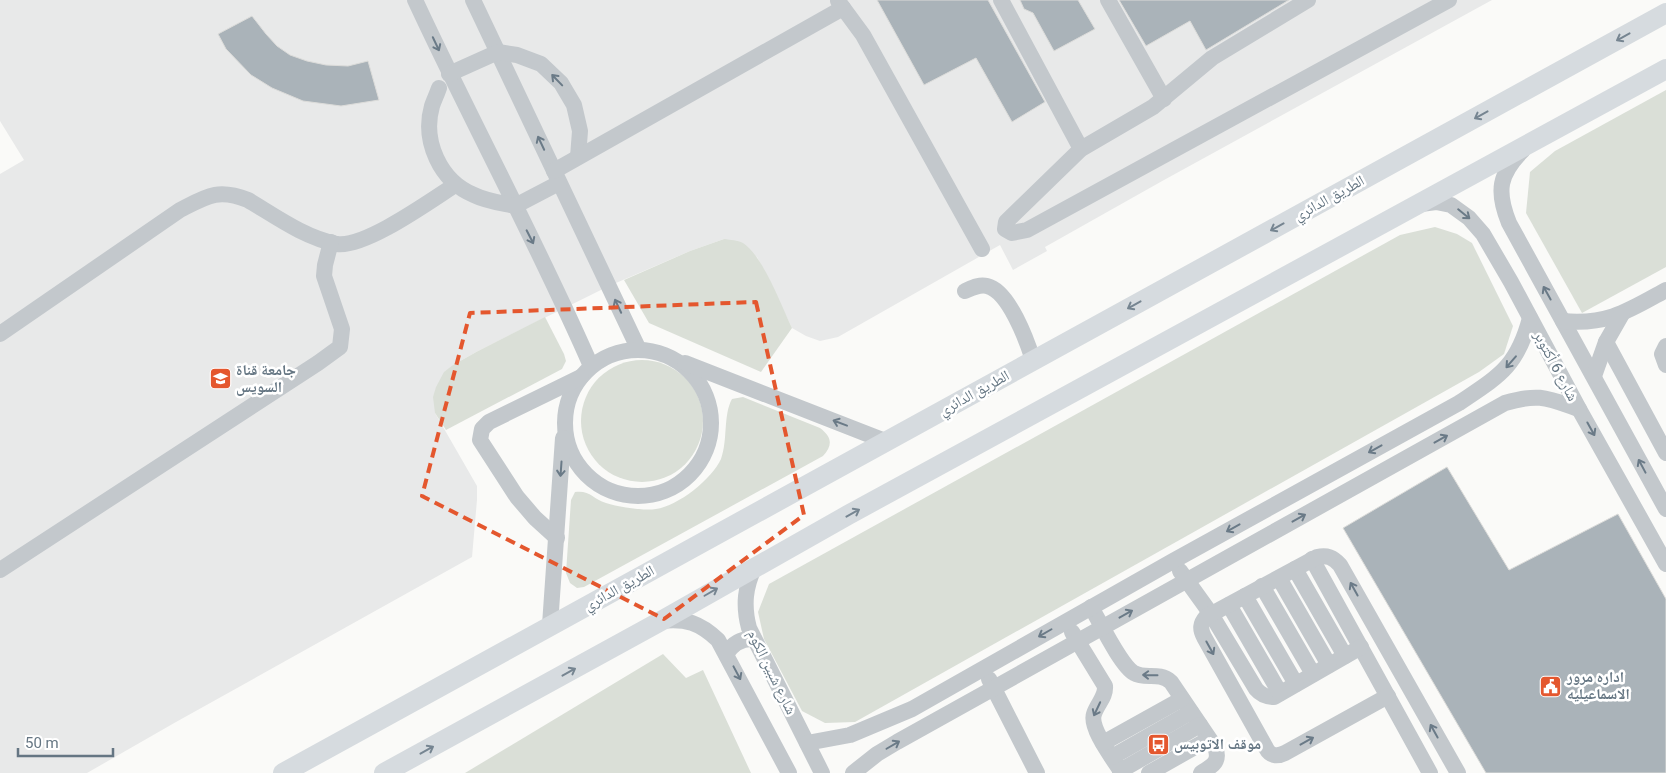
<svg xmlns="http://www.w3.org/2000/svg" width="1666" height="773" font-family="Roboto,'Noto Naskh Arabic',sans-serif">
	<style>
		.built { fill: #e8e9e9 }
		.green { fill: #dadfd7 }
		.building { fill: #aab3b9; stroke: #dcdcda }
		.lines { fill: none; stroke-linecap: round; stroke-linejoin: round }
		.minor { stroke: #c3c8cc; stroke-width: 16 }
		.major { stroke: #d6dbdf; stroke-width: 20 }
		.oneway { stroke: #768591 }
		.oneway2 { stroke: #6a7a87 }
		.marked { fill: none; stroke: #e4572e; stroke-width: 4; stroke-dasharray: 10 6; stroke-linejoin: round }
		.labels { text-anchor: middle; stroke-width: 5; stroke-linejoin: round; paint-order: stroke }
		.street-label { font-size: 15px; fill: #657683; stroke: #fff }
		.poi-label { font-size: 15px; font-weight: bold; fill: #657683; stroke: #fff; text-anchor: start }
	</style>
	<rect width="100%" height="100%" fill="#fafaf8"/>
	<!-- built -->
	<polygon class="built" points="0,0 1492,0 1164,180 1045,247 1047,251 1013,270 1000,245 838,337 820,341 806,336 792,328 757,257 724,239 690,251 609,286 478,351 453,365 435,413 477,486 477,500 472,557 176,722 87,773 0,773 0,174 24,160 0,121"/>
	<!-- green -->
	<g class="green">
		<polygon points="1666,90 1666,267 1582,313 1526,213 1530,172 1555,151"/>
		<polygon points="1435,227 1457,234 1472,243 1513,326 1504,354 1479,372 855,722 825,723 802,711 764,639 758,612 769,584 1400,235"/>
		<path d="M724,239C731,240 737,240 743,243C763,256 781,305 792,328L761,372L649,323L624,280L690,251Z"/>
		<polygon points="545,317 564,354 566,361 562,369 446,430 435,413 433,397 436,387 444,372 453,365 478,351"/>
		<circle cx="642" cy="421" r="61"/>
		<path d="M743,397L820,428C832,437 833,445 823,456L584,587L577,588L570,583L566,573L571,500L575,492C590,490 593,499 606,503C619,507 643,511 656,509C678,506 712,479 721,459C728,440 723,415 732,399Z"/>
		<polygon points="663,654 686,678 703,670 751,773 465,773"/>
	</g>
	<!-- building -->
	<g class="building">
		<polygon points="877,0 988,0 1045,102 1012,122 976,58 924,85"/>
		<polygon points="1020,0 1078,0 1095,29 1054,51 1033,13 1024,9"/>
		<polygon points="1119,0 1289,0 1206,50 1190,21 1146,46"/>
		<polygon points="252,16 266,34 277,46 290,55 307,61 326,65 348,66 368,61 379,100 341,106 303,101 272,88 251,75 226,49 218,34"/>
		<polygon points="1447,467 1509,570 1618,514 1666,599 1666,773 1486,773 1343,528"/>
	</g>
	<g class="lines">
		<!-- minor -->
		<g class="minor">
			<path d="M415,0C472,123 537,242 591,366"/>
			<polyline points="473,0 639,350"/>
			<polyline points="1001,0 1081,149"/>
			<polyline points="1108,0 1164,99"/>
			<polyline points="1308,0 1212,58 1153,107 1081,149 1011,217 1006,222 1005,229 1012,233 1027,230 1449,0"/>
			<polyline points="838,1 863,35 982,249"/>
			<polyline points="449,74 498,52 517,55 541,64 561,83 574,105 580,131 578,157"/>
			<path d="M439,88C437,94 434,100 432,106C422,141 440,181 474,195C486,201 501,203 515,206L559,183"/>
			<path d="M1523,150C1499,174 1496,191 1509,223L1666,509"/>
			<polyline points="554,171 843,8"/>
			<polyline points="1421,204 1436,202 1451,205 1469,218 1483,234 1511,282 1579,409 1666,564"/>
			<path d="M965,291C972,288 979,284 987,286C1009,291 1027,341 1033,360"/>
			<path d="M1563,321C1608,325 1628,311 1666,290"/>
			<path d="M0,334L180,210C207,196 218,188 248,200C275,216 305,238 337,244C365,248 430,201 455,185"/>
			<polyline points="1606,342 1666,453"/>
			<polyline points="1666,346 1662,354 1666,365"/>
			<circle cx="638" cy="423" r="73"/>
			<polyline points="685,363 885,441"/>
			<polyline points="1594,376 1606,342 1622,314"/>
			<polyline points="557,538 535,518 517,497 480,440 482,429 489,422 581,377"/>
			<polyline points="1312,559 1430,773"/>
			<path d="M755,566C745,587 743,605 749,628L822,773"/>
			<polyline points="1295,569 1345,656"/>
			<polyline points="0,570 318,363 340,347 342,329 324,276 325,265 331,242"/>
			<path d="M1180,571L1211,614L1256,689C1261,695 1266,697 1274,697L1361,647"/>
			<polyline points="1279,578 1329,665"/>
			<polyline points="1262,586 1313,674"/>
			<polyline points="1245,596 1296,684"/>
			<polyline points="1229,605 1280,693"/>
			<path d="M1091,607C1100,622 1121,666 1134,673C1146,680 1158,671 1171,682L1215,747C1221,762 1212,766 1201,773"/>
			<path d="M661,621C686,618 700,623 718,640L789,773"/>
			<polyline points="550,625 563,438"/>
			<path d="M1072,632L1105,686C1106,697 1097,704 1094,714C1089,728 1114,760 1122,773"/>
			<path d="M726,654C733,643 742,638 754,639"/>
			<polyline points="989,679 1037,773"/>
			<path d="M1388,696L1285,753C1277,757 1270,756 1266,748L1204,637C1200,629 1200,624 1206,617L1317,557C1327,555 1333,557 1340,565L1458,773"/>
			<path d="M807,743L850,735L912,709L1173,561L1459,403C1499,376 1517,367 1530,318"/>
			<polyline points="1103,743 1182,699"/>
			<polyline points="1112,757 1191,712"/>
			<polyline points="1120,771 1200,725"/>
			<path d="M853,773L877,754L897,742L1505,403C1539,393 1547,398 1579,409"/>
			<polyline points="1149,773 1209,739"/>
		</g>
		<!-- major -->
		<g class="major">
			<polyline points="283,773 1666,13"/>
			<polyline points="384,773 661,621 848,515 1666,69"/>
		</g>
	</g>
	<!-- one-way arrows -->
	<defs><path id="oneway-shaft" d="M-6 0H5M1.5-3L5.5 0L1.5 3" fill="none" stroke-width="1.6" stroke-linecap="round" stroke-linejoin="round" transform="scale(1.25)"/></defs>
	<g class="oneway">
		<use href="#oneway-shaft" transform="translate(1623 37) rotate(151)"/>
		<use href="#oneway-shaft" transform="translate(1481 115) rotate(151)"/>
		<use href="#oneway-shaft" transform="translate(1277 227) rotate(151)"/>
		<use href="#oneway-shaft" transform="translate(1134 305) rotate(151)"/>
		<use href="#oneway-shaft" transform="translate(853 513) rotate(-29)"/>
		<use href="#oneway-shaft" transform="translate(711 592) rotate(-30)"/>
		<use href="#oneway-shaft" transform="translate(569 672) rotate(-29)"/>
		<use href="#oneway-shaft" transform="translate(427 750) rotate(-29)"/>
	</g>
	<g class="oneway2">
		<use href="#oneway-shaft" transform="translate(436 44) rotate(65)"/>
		<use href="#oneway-shaft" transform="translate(557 80) rotate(-134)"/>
		<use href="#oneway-shaft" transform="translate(541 143) rotate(-115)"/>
		<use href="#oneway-shaft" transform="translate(1464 214) rotate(39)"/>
		<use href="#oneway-shaft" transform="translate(530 237) rotate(63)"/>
		<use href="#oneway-shaft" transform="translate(1547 293) rotate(-119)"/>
		<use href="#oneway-shaft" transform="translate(618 306) rotate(-115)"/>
		<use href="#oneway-shaft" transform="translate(1511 362) rotate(131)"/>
		<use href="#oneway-shaft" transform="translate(840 423) rotate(-159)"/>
		<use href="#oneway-shaft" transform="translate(1591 429) rotate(61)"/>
		<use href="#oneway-shaft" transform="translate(1441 439) rotate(-29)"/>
		<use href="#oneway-shaft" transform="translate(1375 449) rotate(151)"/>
		<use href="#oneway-shaft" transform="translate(1642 466) rotate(-118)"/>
		<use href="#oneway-shaft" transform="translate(561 469) rotate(94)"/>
		<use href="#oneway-shaft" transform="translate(1299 518) rotate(-29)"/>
		<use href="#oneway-shaft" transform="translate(1233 528) rotate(151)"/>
		<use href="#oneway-shaft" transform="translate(1354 589) rotate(-119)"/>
		<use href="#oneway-shaft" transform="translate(1126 614) rotate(-29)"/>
		<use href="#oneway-shaft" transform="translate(1045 633) rotate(150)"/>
		<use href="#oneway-shaft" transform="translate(1210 648) rotate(61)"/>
		<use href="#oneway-shaft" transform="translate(737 673) rotate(62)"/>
		<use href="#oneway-shaft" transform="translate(1150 675) rotate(-179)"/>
		<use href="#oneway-shaft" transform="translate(1097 709) rotate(115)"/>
		<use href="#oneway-shaft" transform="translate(1434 731) rotate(-119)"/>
		<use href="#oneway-shaft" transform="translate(1307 741) rotate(-29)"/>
		<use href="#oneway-shaft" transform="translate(893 745) rotate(-30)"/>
	</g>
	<!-- marked area -->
	<path class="marked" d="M756,302L804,515L664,619L422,496L470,313Z"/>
	<!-- icons -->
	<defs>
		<symbol id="university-square" viewBox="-11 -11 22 22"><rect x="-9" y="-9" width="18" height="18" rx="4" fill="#e4572e" stroke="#fff"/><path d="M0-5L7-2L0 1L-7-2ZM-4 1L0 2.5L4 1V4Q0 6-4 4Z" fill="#fff"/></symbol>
		<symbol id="civic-square" viewBox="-11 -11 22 22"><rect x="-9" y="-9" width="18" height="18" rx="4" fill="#e4572e" stroke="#fff"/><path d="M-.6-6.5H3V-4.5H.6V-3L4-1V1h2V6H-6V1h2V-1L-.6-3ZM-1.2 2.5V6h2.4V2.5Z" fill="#fff"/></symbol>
		<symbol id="bus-square" viewBox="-11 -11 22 22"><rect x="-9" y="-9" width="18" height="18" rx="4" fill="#e4572e" stroke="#fff"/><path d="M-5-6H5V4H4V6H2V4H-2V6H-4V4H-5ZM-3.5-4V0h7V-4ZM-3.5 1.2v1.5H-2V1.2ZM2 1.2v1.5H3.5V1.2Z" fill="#fff"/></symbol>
	</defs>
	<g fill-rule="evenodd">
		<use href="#university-square" x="208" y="366" width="25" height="25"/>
		<use href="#civic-square" x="1538" y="674" width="25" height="25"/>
		<use href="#bus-square" x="1146" y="732" width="25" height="25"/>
	</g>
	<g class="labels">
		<!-- street labels -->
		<g class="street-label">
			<text transform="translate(1329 198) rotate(-29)" y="5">الطريق الدائري</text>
			<text transform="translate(1556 366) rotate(62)" y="5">شارع 6 أكتوبر</text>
			<text transform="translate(974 393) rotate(-29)" y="5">الطريق الدائري</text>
			<text transform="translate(619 588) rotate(-29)" y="5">الطريق الدائري</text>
			<text transform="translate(772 672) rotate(64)" y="5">شارع شبين الكوم</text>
		</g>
		<!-- poi labels -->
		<g class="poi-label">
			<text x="236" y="375">جامعة قناة<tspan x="236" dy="17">السويس</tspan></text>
			<text x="1567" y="682">اداره مرور<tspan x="1567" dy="17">الاسماعيليه</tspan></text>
			<text x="1174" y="749">موقف الاتوبيس</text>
		</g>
	</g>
	<!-- scale -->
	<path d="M18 748v8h95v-8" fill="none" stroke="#657683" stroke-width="2.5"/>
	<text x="25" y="748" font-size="15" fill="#657683" stroke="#ffffff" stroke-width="4" paint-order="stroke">50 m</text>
</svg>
